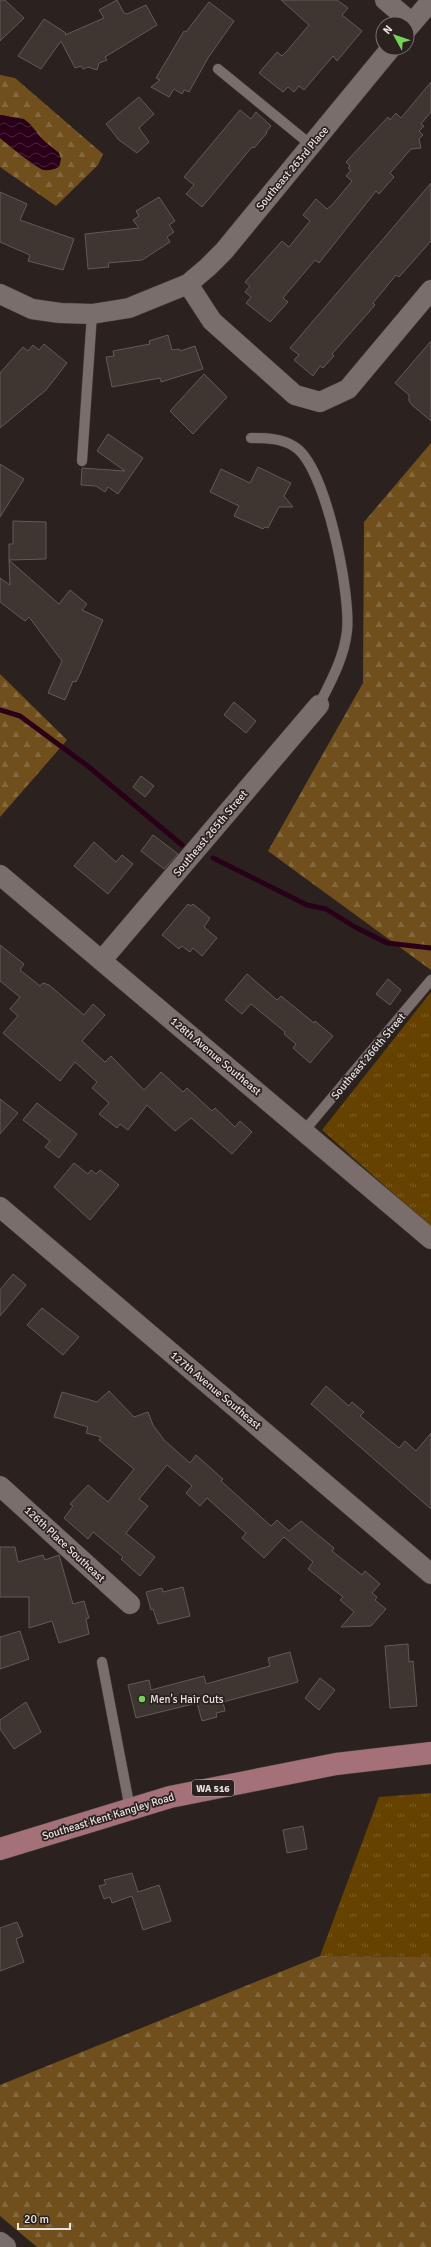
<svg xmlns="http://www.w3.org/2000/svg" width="431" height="2247" font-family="Signika,sans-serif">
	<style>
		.grass { fill: url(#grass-tufts) }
		.forest { fill: url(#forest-firs) }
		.water { fill: url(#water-waves) }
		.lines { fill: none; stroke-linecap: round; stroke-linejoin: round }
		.stream { stroke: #290018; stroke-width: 5 }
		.building { fill: #3e3631; stroke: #635a55 }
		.service-casing { stroke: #463f3d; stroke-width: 11 }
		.minor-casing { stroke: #463f3d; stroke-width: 21 }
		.tertiary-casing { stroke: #463f3d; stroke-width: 23 }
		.primary-casing { stroke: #463f3d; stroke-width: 23 }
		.service { stroke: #796e6c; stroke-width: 10 }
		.minor { stroke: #796e6c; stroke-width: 20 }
		.tertiary { stroke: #796e6c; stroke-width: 22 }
		.primary { stroke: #a37177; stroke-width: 22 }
		.poi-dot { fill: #75d25b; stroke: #2b2220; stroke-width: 1.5 }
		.labels { text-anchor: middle; stroke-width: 3.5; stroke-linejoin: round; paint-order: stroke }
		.shield { fill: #2b2220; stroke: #afa8a6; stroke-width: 1 }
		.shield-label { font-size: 10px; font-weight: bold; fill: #e8e2e0 }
		.street-label { font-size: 11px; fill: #e8e2e0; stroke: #2b2220 }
		.poi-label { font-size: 11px; fill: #e8e2e0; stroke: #2b2220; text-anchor: start }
	</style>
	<defs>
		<pattern id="grass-tufts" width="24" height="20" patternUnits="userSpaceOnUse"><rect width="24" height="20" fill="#654200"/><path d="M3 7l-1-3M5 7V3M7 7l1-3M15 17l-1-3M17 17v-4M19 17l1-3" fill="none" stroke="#7b5d25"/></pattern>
		<pattern id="forest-firs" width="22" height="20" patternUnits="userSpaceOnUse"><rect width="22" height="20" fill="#704f1d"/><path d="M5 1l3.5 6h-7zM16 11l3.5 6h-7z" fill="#84683e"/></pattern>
		<pattern id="water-waves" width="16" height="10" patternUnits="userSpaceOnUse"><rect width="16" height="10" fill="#290018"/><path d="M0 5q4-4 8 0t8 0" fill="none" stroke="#482539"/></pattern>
	</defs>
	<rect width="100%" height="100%" fill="#2b2220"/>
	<!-- grass -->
	<g class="grass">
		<polygon points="431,992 431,1227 322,1130"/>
		<polygon points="431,1793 431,1957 320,1956 379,1797"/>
	</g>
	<!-- forest -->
	<g class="forest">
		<path d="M0,75L15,78L103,154L98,165L56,206L0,167V138L43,170L59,153C40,140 25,116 0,115Z"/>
		<polygon points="431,443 431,970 268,851 363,683 364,522"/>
		<polygon points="0,674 67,740 0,817"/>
		<polygon points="320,1956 431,1957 431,2247 37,2247 0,2216 0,2085"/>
	</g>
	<!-- water -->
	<path class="water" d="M0,115L24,119L30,124L43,140L59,153L61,159L59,167C55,169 49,171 44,170C36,168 7,144 0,138Z"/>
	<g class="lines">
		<!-- stream -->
		<g class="stream">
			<polyline points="0,710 20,716 89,767 182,845"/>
			<polyline points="213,858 307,905 326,909 355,927 387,943 431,948"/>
		</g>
	</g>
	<!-- building -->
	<g class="building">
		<polygon points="0,0 5,0 24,18 0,41"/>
		<polygon points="117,0 124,13 127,14 146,5 157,25 105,57 107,60 99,63 97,70 88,67 83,69 81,66 75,68 61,41 41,69 18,56 44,19 66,33 65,35 104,18 99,10"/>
		<polygon points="281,0 337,0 348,8 342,15 362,31 337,61 333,56 304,90 299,86 294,92 288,87 283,92 259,73 277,52 282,56 287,51 309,25"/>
		<polygon points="209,2 234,21 208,58 189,92 184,90 182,94 174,89 169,97 151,87 160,80 156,78 184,31 186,32"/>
		<polygon points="431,82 431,112 421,124 424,126 419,131 423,135 419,139 421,148 411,149 390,173 394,177 379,194 376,191 319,263 315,260 283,298 288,302 270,322 246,303 251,297 245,292 250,286 245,282 282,241 289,247 310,221 303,215 316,199 327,209 332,205 352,181 346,176 351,170 348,168 350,166 346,162 388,117 390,120 396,113 401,118"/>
		<polygon points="139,97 154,114 139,128 149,142 137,153 119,140 106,124"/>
		<polygon points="240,110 251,119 256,112 271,126 266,132 267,133 254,148 252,147 202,207 186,194 194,185 184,177"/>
		<polygon points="431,183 431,241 399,277 396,275 373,303 375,305 332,354 334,356 323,368 320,366 313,376 294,360 299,355 290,348"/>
		<polygon points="0,192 27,204 20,220 74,239 63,270 28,261 30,255 0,242"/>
		<polygon points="159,197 175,221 169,225 174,232 167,237 170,242 142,260 108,263 109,267 88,269 85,234 139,228 133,220 139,216 136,211"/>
		<polygon points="168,335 172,350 179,349 180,351 195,346 203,369 161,382 160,378 112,387 106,357 114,356 113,351 150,344 149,341"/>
		<polygon points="431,341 431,421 412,405 409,401 409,395 395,383"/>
		<polygon points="44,344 67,363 46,390 0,428 0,373 23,347 28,351 33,345 39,350"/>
		<polygon points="204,374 227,397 193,434 170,411"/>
		<polygon points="108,434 143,458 118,494 108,487 105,492 96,486 81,485 82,468 125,471 97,451"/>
		<polygon points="0,464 24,479 0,517"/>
		<polygon points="258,467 291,483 284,496 293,507 279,507 268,528 265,527 263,529 234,516 239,506 210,492 221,469 250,483"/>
		<polygon points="13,521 46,522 46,559 9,560 9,544 13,544"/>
		<polygon points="9,560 59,604 70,590 87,604 82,610 103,620 79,676 76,682 73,681 65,700 48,693 62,661 29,617 25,621 0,602 0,578 10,585"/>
		<polygon points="234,702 256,721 246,733 224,715"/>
		<polygon points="141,776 154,786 145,797 133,787"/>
		<polygon points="153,835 178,854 164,869 141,851"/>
		<polygon points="94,842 116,862 122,855 133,864 108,894 74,866"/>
		<polygon points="188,904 191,906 193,904 210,918 204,927 217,938 202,956 193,948 190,952 182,946 179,949 162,935"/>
		<polygon points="0,945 24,964 20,970 40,986 43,983 49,985 84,1015 93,1004 105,1015 82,1041 105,1062 111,1056 144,1090 161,1072 183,1092 187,1088 212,1111 215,1108 235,1127 240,1121 252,1132 232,1154 191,1118 175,1131 147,1105 128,1130 120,1124 117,1128 99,1114 109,1103 92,1088 97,1082 75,1062 60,1081 3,1033 18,1016 10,1009 20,997 0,981"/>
		<polygon points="247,974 277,1000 281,996 314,1023 315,1021 333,1036 310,1063 293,1048 296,1044 284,1034 285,1032 251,1004 242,1014 225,1000"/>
		<polygon points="388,979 401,990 390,1005 376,994"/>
		<polygon points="0,1099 18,1113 0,1134"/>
		<polygon points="37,1103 77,1134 59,1158 45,1147 50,1141 23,1120"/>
		<polygon points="74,1163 88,1174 91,1170 96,1174 100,1170 119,1185 90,1220 54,1187"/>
		<polygon points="13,1274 26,1285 0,1316 0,1290"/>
		<polygon points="42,1308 79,1337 63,1355 27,1325"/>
		<polygon points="326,1386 349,1406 352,1402 364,1412 360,1416 399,1448 405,1441 416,1451 431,1433 431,1509 311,1404"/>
		<polygon points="109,1391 134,1417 148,1412 153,1425 164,1440 190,1463 196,1455 223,1479 221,1481 271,1526 277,1520 289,1531 301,1521 334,1548 332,1551 362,1575 365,1571 380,1584 372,1593 377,1597 375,1600 386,1609 371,1626 341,1627 354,1612 340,1600 343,1597 308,1569 313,1562 284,1537 264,1558 242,1538 246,1533 207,1498 200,1506 186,1493 192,1486 167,1465 139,1499 148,1506 126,1533 155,1557 140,1576 121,1559 123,1557 93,1532 88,1539 64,1518 73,1506 70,1504 88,1485 108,1502 134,1469 99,1440 101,1437 86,1433 88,1427 54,1417 62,1392 97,1402"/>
		<polygon points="0,1547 15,1547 18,1562 43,1555 45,1560 59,1555 73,1604 84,1601 89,1618 86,1619 89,1634 59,1643 52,1621 29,1628 29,1597 0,1597"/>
		<polygon points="183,1587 190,1616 158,1624 153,1609 151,1610 146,1592 162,1588 163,1592"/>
		<polygon points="20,1631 29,1659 0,1669 0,1637"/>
		<polygon points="408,1644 409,1662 413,1661 417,1706 390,1708 385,1646"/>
		<polygon points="290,1652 298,1682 223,1702 225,1711 216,1713 217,1717 202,1721 197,1703 136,1718 128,1685 149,1680 151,1690 204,1676 206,1684 270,1666 268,1658"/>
		<polygon points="320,1678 335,1690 319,1710 305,1698"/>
		<polygon points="26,1702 41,1732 14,1749 0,1729 0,1720"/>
		<polygon points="303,1826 307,1849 287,1853 283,1830"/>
		<polygon points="132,1873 138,1892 159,1885 171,1921 143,1930 132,1896 112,1903 110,1897 104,1899 99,1886 106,1884 104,1880"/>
		<polygon points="17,1922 23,1936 16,1939 24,1962 0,1971 0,1928"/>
	</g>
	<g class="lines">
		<defs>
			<g id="service">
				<polyline points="218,69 311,145"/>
				<path d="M251,438C265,438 282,438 295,447C326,467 351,594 347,631C344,658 331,681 319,705"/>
				<polyline points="82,461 92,314"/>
				<polyline points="304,1131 431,980"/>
				<polyline points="102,1662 130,1809"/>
			</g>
			<g id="minor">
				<polyline points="385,0 412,23"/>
				<polyline points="407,29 431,1"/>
				<polyline points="188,284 212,321 295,395 320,402 348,389 431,290"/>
				<polyline points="0,294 32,309 60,313 92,314 129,308 188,284 208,267 224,251 391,48"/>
				<polyline points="0,875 431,1239"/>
				<polyline points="102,960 319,705"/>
				<polyline points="0,1207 431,1574"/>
				<polyline points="0,1486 130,1604"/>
			</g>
			<polyline id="tertiary" points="0,2243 5,2247"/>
			<polyline id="primary" points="0,1849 170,1797 336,1764 431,1753"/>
		</defs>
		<!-- service casing -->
		<use href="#service" class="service-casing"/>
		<!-- minor casing -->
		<use href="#minor" class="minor-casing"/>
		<!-- tertiary casing -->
		<use href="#tertiary" class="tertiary-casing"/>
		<!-- primary casing -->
		<use href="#primary" class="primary-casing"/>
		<!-- service -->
		<use href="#service" class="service"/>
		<!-- minor -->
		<use href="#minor" class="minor"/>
		<!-- tertiary -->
		<use href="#tertiary" class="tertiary"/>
		<!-- primary -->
		<use href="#primary" class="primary"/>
	</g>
	<!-- markers -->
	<circle class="poi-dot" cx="142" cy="1699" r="4"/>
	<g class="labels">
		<!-- shield labels -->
		<rect class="shield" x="192" y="1780" width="42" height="16" rx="3"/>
		<g class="shield-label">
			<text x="213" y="1792">WA 516</text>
		</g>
		<!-- street labels -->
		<g class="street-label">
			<text transform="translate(292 168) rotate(-50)" y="4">Southeast 263rd Place</text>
			<text transform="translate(210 833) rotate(-50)" y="4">Southeast 265th Street</text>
			<text transform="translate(216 1056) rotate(40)" y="4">128th Avenue Southeast</text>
			<text transform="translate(368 1056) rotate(-50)" y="4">Southeast 266th Street</text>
			<text transform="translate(216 1390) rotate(40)" y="4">127th Avenue Southeast</text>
			<text transform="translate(65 1544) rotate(43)" y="4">126th Place Southeast</text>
			<text transform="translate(108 1816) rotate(-17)" y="4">Southeast Kent Kangley Road</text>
		</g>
		<!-- poi labels -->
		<g class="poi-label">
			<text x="150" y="1703">Men's Hair Cuts</text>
		</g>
	</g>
	<!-- north arrow -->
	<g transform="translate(395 36) rotate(310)"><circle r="19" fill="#2b2220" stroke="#776f6d"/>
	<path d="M0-3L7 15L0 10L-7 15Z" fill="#75d25b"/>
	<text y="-6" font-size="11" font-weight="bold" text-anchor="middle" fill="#e8e2e0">N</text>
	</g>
	<!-- scale -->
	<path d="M18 2223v6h52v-6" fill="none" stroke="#e8e2e0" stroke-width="2"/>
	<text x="24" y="2223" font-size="12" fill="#e8e2e0" stroke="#2b2220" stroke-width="3" paint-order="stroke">20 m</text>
</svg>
